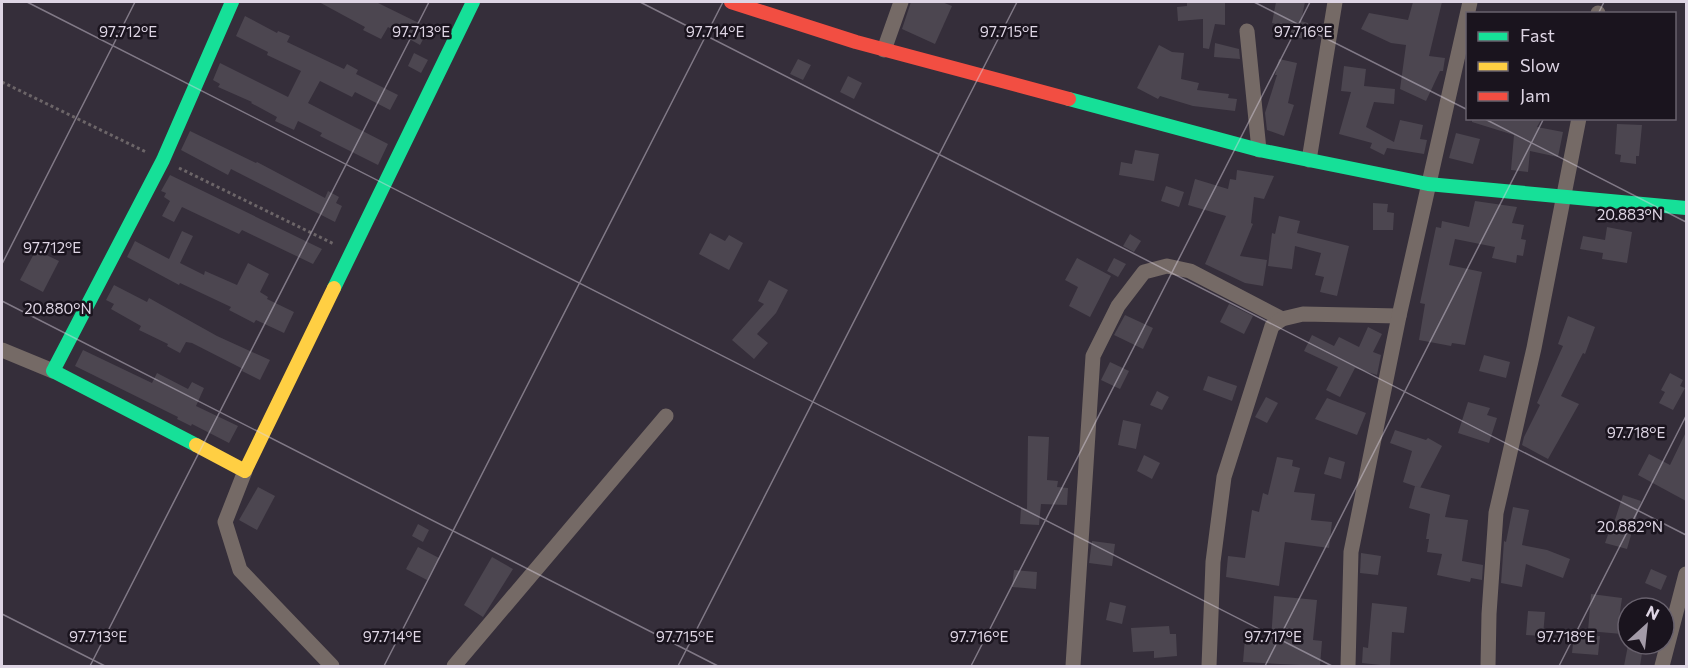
<svg xmlns="http://www.w3.org/2000/svg" width="1688" height="668" font-family="Commissioner,sans-serif">
	<style>
		.building { fill: #4c4650 }
		.lines { fill: none; stroke-linecap: round; stroke-linejoin: round }
		.path { stroke: #6c6568; stroke-width: 3; stroke-dasharray: 3 3; stroke-linecap: butt }
		.street { stroke: #756a66; stroke-width: 15 }
		.fast { stroke: #16e098; stroke-width: 14 }
		.slow { stroke: #ffcf43; stroke-width: 14 }
		.jam { stroke: #f24e42; stroke-width: 14 }
		.ticks { fill: none; stroke: #ded5e4; stroke-width: 1.5; stroke-opacity: 0.45 }
		.ticks-label { font-size: 15px; text-anchor: middle; fill: #ded5e4; stroke: #1a141e; stroke-width: 5; stroke-linejoin: round; paint-order: stroke }
	</style>
	<rect width="100%" height="100%" fill="#352e3a"/>
	<!-- building -->
	<g class="building">
		<polygon points="319,2 376,2 429,28 420,45 388,27 381,39 363,30 365,27"/>
		<polygon points="911,2 942,2 952,6 935,44 902,29"/>
		<polygon points="1187,2 1225,2 1225,25 1215,24 1209,49 1203,48 1203,19 1178,21 1177,7 1187,6"/>
		<polygon points="1276,2 1305,2 1301,21 1308,23 1306,39 1278,34 1280,25 1272,23"/>
		<polygon points="1413,2 1442,2 1429,56 1445,58 1443,71 1440,71 1426,101 1400,89 1406,45 1391,43 1361,29 1369,13 1408,20"/>
		<polygon points="245,16 277,33 278,31 290,36 287,42 344,69 347,64 358,70 356,74 398,95 390,110 355,92 352,97 320,81 308,103 388,144 378,165 320,136 322,133 298,121 294,130 275,121 277,117 251,103 252,102 218,87 220,84 213,80 220,63 288,97 301,71 267,55 268,52 236,36"/>
		<polygon points="1215,43 1239,49 1240,59 1214,57"/>
		<polygon points="1159,45 1172,52 1184,53 1181,79 1199,83 1197,90 1229,94 1228,98 1237,99 1235,111 1193,106 1160,96 1158,99 1137,88"/>
		<polygon points="414,53 428,60 421,73 408,66"/>
		<polygon points="798,59 811,65 803,80 790,74"/>
		<polygon points="1279,59 1297,63 1288,103 1294,105 1284,136 1267,130 1265,113 1277,75 1275,75"/>
		<polygon points="1344,66 1366,69 1364,86 1395,89 1394,104 1374,102 1366,127 1394,142 1400,120 1423,125 1420,139 1427,140 1424,154 1387,148 1384,155 1370,148 1372,143 1339,134 1351,92 1341,91"/>
		<polygon points="848,76 862,83 854,99 840,92"/>
		<polygon points="1472,118 1542,118 1537,127 1563,132 1558,157 1530,151 1528,172 1511,170 1514,135 1472,122"/>
		<polygon points="1617,124 1642,125 1639,156 1636,156 1636,164 1620,162 1621,155 1615,154"/>
		<polygon points="190,131 256,163 257,162 325,198 328,191 339,197 336,203 342,206 335,222 231,169 228,175 181,150"/>
		<polygon points="1456,133 1480,139 1473,164 1449,158"/>
		<polygon points="1135,150 1159,154 1154,181 1119,175 1121,162 1132,164"/>
		<polygon points="1237,170 1274,176 1264,199 1254,197 1251,223 1253,224 1240,256 1267,260 1263,286 1245,283 1205,264 1226,216 1188,205 1195,179 1228,189 1230,179 1236,180"/>
		<polygon points="170,175 322,249 313,264 242,230 239,234 182,207 174,222 162,216 170,201 164,197 166,193 161,191"/>
		<polygon points="1166,186 1184,192 1179,207 1161,201"/>
		<polygon points="1475,201 1517,207 1512,223 1524,225 1521,239 1526,240 1523,256 1517,255 1516,263 1492,258 1495,247 1455,239 1449,265 1482,272 1465,345 1452,343 1451,346 1419,340 1425,304 1420,303 1436,227 1441,228 1442,221 1469,227"/>
		<polygon points="1373,203 1388,204 1387,212 1394,213 1393,230 1373,230"/>
		<polygon points="1279,216 1300,221 1297,233 1349,246 1337,296 1320,292 1324,277 1315,275 1321,253 1295,246 1292,269 1268,266 1272,233 1275,234"/>
		<polygon points="1607,227 1632,232 1627,263 1602,259 1603,253 1580,249 1583,236 1605,240"/>
		<polygon points="182,231 193,236 180,263 204,275 205,271 237,285 248,263 269,274 260,292 268,297 267,299 294,312 284,333 256,320 254,323 229,310 231,307 180,283 179,285 127,257 135,241 169,259"/>
		<polygon points="710,233 725,241 729,235 743,243 729,270 699,254"/>
		<polygon points="1130,234 1141,241 1134,252 1123,246"/>
		<polygon points="36,250 59,261 43,292 20,280"/>
		<polygon points="1077,258 1111,276 1090,317 1069,306 1078,287 1065,280"/>
		<polygon points="1114,258 1126,264 1118,277 1107,271"/>
		<polygon points="769,280 788,290 776,313 757,334 768,343 754,359 732,340 764,304 758,301"/>
		<polygon points="114,285 147,302 149,298 217,336 270,360 260,380 242,371 243,369 192,343 186,342 180,353 167,346 168,344 139,330 141,326 111,309 114,304 106,300"/>
		<polygon points="1229,304 1253,316 1244,334 1220,322"/>
		<polygon points="1125,315 1153,328 1143,349 1114,335"/>
		<polygon points="1568,316 1595,327 1585,354 1583,353 1561,396 1579,404 1548,459 1522,445 1524,437 1540,405 1537,403 1563,346 1558,344"/>
		<polygon points="1368,327 1382,334 1373,352 1381,355 1377,375 1355,368 1340,397 1326,390 1338,367 1304,351 1312,335 1334,346 1339,337 1359,347"/>
		<polygon points="83,350 152,383 157,373 188,389 192,382 204,388 196,406 238,426 229,443 192,424 191,426 177,419 178,417 75,366"/>
		<polygon points="1484,355 1510,362 1506,378 1479,371"/>
		<polygon points="1110,362 1129,371 1120,389 1101,380"/>
		<polygon points="1670,373 1683,380 1680,386 1685,388 1673,410 1659,403 1665,392 1661,390"/>
		<polygon points="1208,376 1237,386 1232,401 1203,390"/>
		<polygon points="1157,391 1169,397 1162,410 1150,405"/>
		<polygon points="1266,397 1278,403 1267,423 1255,417"/>
		<polygon points="1327,398 1366,413 1357,435 1315,419"/>
		<polygon points="1468,402 1490,408 1487,415 1497,418 1489,443 1458,433"/>
		<polygon points="1123,420 1141,424 1136,449 1118,445"/>
		<polygon points="1395,430 1426,440 1428,438 1442,446 1420,488 1403,482 1412,451 1390,443"/>
		<polygon points="1686,432 1686,501 1638,475 1649,454 1670,465"/>
		<polygon points="1028,436 1049,437 1047,480 1058,481 1057,487 1068,488 1067,505 1041,504 1039,525 1020,524 1021,508 1027,509"/>
		<polygon points="1144,455 1160,463 1152,479 1137,471"/>
		<polygon points="1277,457 1293,460 1292,466 1300,468 1294,492 1315,494 1311,520 1332,522 1329,548 1285,542 1279,586 1226,577 1228,556 1245,558 1252,510 1259,512 1263,493 1268,495"/>
		<polygon points="1329,457 1345,462 1341,479 1324,474"/>
		<polygon points="1415,486 1450,495 1445,517 1468,520 1462,561 1483,565 1482,580 1471,578 1470,582 1437,575 1442,554 1427,552 1429,539 1426,539 1430,514 1409,508"/>
		<polygon points="258,487 275,496 257,530 239,520"/>
		<polygon points="1623,495 1641,501 1627,549 1605,543 1610,529 1612,529"/>
		<polygon points="1513,507 1529,510 1522,545 1547,550 1570,559 1563,578 1526,564 1522,587 1501,583 1504,541 1506,542"/>
		<polygon points="418,524 429,530 423,542 412,536"/>
		<polygon points="1092,541 1115,544 1112,566 1089,563"/>
		<polygon points="418,547 439,558 427,580 406,569"/>
		<polygon points="1361,553 1381,556 1378,575 1360,573"/>
		<polygon points="492,557 513,569 483,617 464,605"/>
		<polygon points="1651,569 1667,576 1661,590 1645,583"/>
		<polygon points="1014,570 1037,572 1036,589 1012,587"/>
		<polygon points="1591,594 1622,598 1619,619 1623,619 1622,634 1588,631"/>
		<polygon points="1274,596 1317,600 1313,640 1322,641 1320,666 1243,662 1245,638 1271,640"/>
		<polygon points="1110,602 1126,606 1122,624 1106,620"/>
		<polygon points="1372,603 1407,607 1404,633 1392,632 1390,666 1362,663 1363,647 1368,648"/>
		<polygon points="1528,611 1545,612 1543,636 1526,635"/>
		<polygon points="1169,626 1170,634 1176,634 1177,656 1154,658 1154,651 1133,652 1131,628"/>
		<polygon points="1574,634 1600,636 1598,655 1572,653"/>
		<polygon points="1628,645 1643,647 1640,666 1624,666"/>
	</g>
	<g class="lines">
		<!-- path -->
		<g class="path">
			<polyline points="2,82 146,152"/>
			<polyline points="179,168 334,244"/>
		</g>
		<!-- street -->
		<g class="street">
			<polyline points="1598,14 1598,13"/>
			<polyline points="1247,31 1259,150"/>
			<polyline points="884,50 901,2"/>
			<polyline points="1309,160 1335,2"/>
			<polyline points="2,350 53,371"/>
			<polyline points="245,471 225,522 240,570 332,666"/>
			<polyline points="454,666 666,416"/>
			<polyline points="1073,666 1093,356 1118,306 1144,272 1167,266 1190,271 1282,319"/>
			<polyline points="1209,666 1213,562 1224,477 1272,326 1282,319 1303,314 1399,316"/>
			<polyline points="1348,666 1351,552 1399,316 1470,2"/>
			<polyline points="1488,666 1489,614 1496,513 1534,348 1579,118"/>
			<polyline points="1662,666 1686,574"/>
		</g>
		<!-- fast -->
		<g class="fast">
			<polyline points="1069,99 1259,150 1428,184 1686,208"/>
			<polyline points="334,288 473,2"/>
			<polyline points="196,445 53,371 163,160 232,2"/>
		</g>
		<!-- slow -->
		<polyline class="slow" points="196,445 245,471 334,288"/>
		<!-- jam -->
		<polyline class="jam" points="731,2 856,42 1069,99"/>
	</g>
	<!-- ticks -->
	<path class="ticks" d="M27,2L1332,666M640,2L1686,535M1254,2L1468,110M1598,14L1604,2M1483,118L1686,222M2,264L135,2M2,301L718,666M2,614L105,666M90,666L429,2M384,666L723,2M678,666L1017,2M971,666L1310,2M1265,666L1544,118M1559,666L1686,416"/>
	<g class="ticks-label">
		<text x="128" y="37">97.712°E</text>
		<text x="421" y="37">97.713°E</text>
		<text x="715" y="37">97.714°E</text>
		<text x="1009" y="37">97.715°E</text>
		<text x="1303" y="37">97.716°E</text>
		<text x="1630" y="220">20.883°N</text>
		<text x="52" y="253">97.712°E</text>
		<text x="58" y="314">20.880°N</text>
		<text x="1636" y="438">97.718°E</text>
		<text x="1630" y="532">20.882°N</text>
		<text x="98" y="642">97.713°E</text>
		<text x="392" y="642">97.714°E</text>
		<text x="685" y="642">97.715°E</text>
		<text x="979" y="642">97.716°E</text>
		<text x="1273" y="642">97.717°E</text>
		<text x="1566" y="642">97.718°E</text>
	</g>
	<!-- border -->
	<rect width="1688" height="668" fill="none" stroke="#ded5e4" stroke-width="6"/>
	<!-- legend -->
	<rect x="1466" y="12" width="210" height="108" fill="#1a141e" stroke="#68616d" stroke-width="1.5"/>
	<rect x="1478" y="32" width="30" height="9" fill="#16e098" stroke="#68616d" stroke-width="1.5"/>
	<text x="1520" y="42" font-size="18" fill="#ded5e4">Fast</text>
	<rect x="1478" y="62" width="30" height="9" fill="#ffcf43" stroke="#68616d" stroke-width="1.5"/>
	<text x="1520" y="72" font-size="18" fill="#ded5e4">Slow</text>
	<rect x="1478" y="92" width="30" height="9" fill="#f24e42" stroke="#68616d" stroke-width="1.5"/>
	<text x="1520" y="102" font-size="18" fill="#ded5e4">Jam</text>
	<!-- north arrow -->
	<g transform="translate(1646 626) rotate(27)"><circle r="28" fill="#1a141e" stroke="#68616d" stroke-width="1.5"/>
	<path d="M0-4.5L10 22L0 15L-10 22Z" fill="#a39ba8"/>
	<text y="-9" font-size="16" font-weight="bold" text-anchor="middle" fill="#ded5e4">N</text>
	</g>
</svg>
